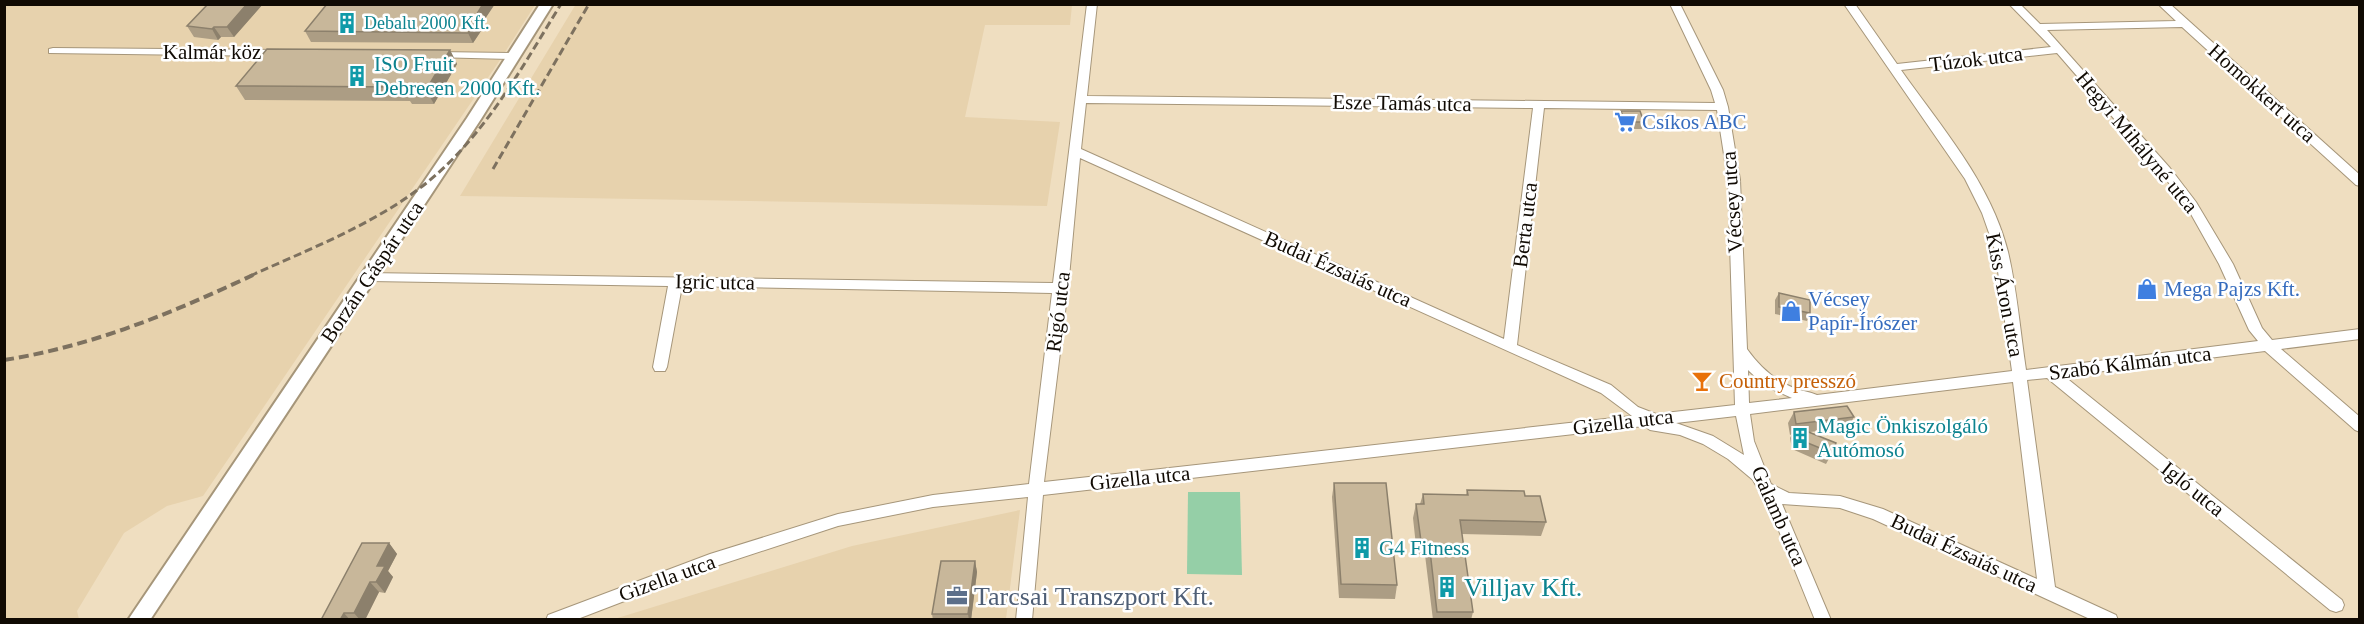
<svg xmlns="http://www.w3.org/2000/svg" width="2364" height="624" font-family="'Times New Roman',serif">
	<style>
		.built { fill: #e7d2ad }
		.green { fill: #95cfa7 }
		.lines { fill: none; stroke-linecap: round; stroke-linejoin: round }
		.minor-casing { stroke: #a6967a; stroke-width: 2 }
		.tertiary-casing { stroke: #a6967a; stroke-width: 4 }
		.minor { fill: #fff; fill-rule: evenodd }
		.tertiary { fill: #fff; fill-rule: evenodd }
		.rail-far1 { stroke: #7d715f; stroke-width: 3; stroke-dasharray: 8 4; stroke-linecap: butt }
		.rail { stroke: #7d715f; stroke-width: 4; stroke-dasharray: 10 5; stroke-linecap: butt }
		.wall { fill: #ac9d84 }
		.shaded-wall { fill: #8c806c }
		.building { fill: #c8b79a; stroke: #8c806c; stroke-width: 1.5 }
		.labels { text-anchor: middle; stroke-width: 5; stroke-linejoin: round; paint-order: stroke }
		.far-culture-label { font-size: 18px; fill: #0d838f; stroke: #fff; text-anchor: start }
		.street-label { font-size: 21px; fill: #100a03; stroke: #fff }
		.culture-label { font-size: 21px; fill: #0d838f; stroke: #fff; text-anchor: start }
		.shop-label { font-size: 21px; fill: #366cbe; stroke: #fff; text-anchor: start }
		.food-label { font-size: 21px; fill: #c56008; stroke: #fff; text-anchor: start }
		.near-culture-label { font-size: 26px; fill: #0d838f; stroke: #fff; text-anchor: start }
		.near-service-label { font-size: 26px; fill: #4e5e75; stroke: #fff; text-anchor: start }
	</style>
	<rect width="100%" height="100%" fill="#efdec0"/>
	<!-- built -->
	<g class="built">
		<polygon points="576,4 1072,5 1070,25 985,25 965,117 1060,122 1047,206 460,196"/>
		<polygon points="4,5 535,5 500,60 203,496 167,506 124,533 77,611 79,619 5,619"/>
		<polygon points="1020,510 1006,619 611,620 852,546"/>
	</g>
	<!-- green -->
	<polygon class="green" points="1188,492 1240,492 1242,575 1187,574"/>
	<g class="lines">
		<defs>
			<g id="minor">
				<path d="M1087,4H1097L1087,96L1715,103L1711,90L1670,4H1680L1723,90L1728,107L1740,180L1747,349C1759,366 1774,380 1794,388C1802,391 1810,392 1817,395L2012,371L1995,250L1982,213L1965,179L1844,4H1855L1897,64L2051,47L2009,4H2020L2040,24L2176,21L2158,4H2170L2360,175V186L2356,185L2182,27L2047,30L2170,168L2196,202L2233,264L2262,328L2272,340L2360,329V339L2281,349L2360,417V432L2355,430L2265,351L2064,376L2342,600L2344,605L2342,610L2336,612L2330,610L2047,378L2027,380L2055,587L2116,615L2118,620H2092L1873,519L1840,508L1782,504L1831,620H1815L1773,516L1753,480L1728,459L1703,444L1680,435L1650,430L1644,426L1043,495L1032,620H1016L1028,497L933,507L838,526L713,567L575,620H546L548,615L710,554L838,514L933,495L1029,484L1052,293L682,286L667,367L665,371H655L653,367L668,286L370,281L365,279L363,276L365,273L1053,283ZM2057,53L2162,174L2187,207L2219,264L2249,330L2258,341L2026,370C2020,330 2017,290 2008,252C1991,183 1941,127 1901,70ZM1086,103L1533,108L1504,339L1081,149ZM1544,108L1717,110L1728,180L1735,405L1656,414L1638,407L1611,385L1517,345ZM1080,158L1601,393L1632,416L1044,482L1068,288ZM1748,370L1765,386L1792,398L1749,403ZM2013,382L2037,579L1883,509L1840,496L1789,493L1771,484L1754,441L1750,414ZM1736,416L1744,455L1713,436L1676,423Z"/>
				<polygon points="53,48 282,50 287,53 282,56 49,53 49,49"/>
				<polygon points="436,52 515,53 520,56 515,59 432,57 431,55"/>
			</g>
			<polygon id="tertiary" points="540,4 553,4 481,119 150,620 128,620 467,118"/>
		</defs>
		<!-- minor casing -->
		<use href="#minor" class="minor-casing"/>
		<!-- tertiary casing -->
		<use href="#tertiary" class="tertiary-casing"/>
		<!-- minor -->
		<use href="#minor" class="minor"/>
		<!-- tertiary -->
		<use href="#tertiary" class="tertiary"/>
		<!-- rail-far1 -->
		<g class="rail-far1">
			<polyline points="493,169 589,4"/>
			<path d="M250,276C307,250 370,226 420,188C482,141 521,69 561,4"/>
		</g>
		<!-- rail -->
		<path class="rail" d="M4,360C93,346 172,313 253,275"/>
	</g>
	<!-- wall -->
	<g class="wall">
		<polygon points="208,4 263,4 234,37 221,37 218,40 194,37 187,26"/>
		<polygon points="481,25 483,28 473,43 311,42 305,31"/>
		<polygon points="450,50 457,64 434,104 412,104 410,101 245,100 236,86"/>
		<polygon points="1621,111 1644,122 1642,129 1622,129 1619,119"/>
		<polygon points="1779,293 1810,313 1807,321 1775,314 1775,300"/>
		<polygon points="1794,412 1854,417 1848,428 1810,432 1832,453 1826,464 1792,449 1790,438 1792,434 1790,435 1788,423"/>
		<polygon points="1334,483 1397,585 1395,599 1339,598 1332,497"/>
		<polygon points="1467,490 1525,496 1546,522 1541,536 1462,534 1473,612 1471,620 1433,620 1425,555 1417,555 1413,518 1416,504 1420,504 1423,494 1466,495"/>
		<polygon points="389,543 397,554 388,571 393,577 385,593 379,592 365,620 321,620"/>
		<polygon points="975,561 977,572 971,620 933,620 932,614"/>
	</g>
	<!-- shaded-wall -->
	<g class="shaded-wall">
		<polygon points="247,4 263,4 234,37 227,27"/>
		<polygon points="483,4 495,4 481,25 483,28 473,43 468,33 475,17"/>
		<polygon points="214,27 221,37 218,40 212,29"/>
		<polygon points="450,50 457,64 434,104 426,90"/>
		<polygon points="389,543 397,554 388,571 393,577 385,593 376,582 377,566"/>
		<polygon points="975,561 977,572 971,620 969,620 968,614"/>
		<polygon points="370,582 379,592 365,620 360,620 354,613"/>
		<polygon points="344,613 350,620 340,620"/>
	</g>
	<!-- building -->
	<g class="building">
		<polygon points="208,4 247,4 227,27 214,27 212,29 187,26"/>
		<polygon points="327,4 483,4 475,17 478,17 468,33 305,31"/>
		<polygon points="267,49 450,50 426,90 404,90 406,87 236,86"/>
		<polygon points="1621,111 1640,111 1644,122 1625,122"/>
		<polygon points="1779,293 1810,300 1810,313 1779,307"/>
		<polygon points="1847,406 1854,417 1796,424 1794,412"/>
		<polygon points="1796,427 1836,443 1832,453 1798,439"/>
		<polygon points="1334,483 1386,483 1397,585 1341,584"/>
		<polygon points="1467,490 1524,491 1525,496 1540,496 1546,522 1460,520 1473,612 1437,612 1429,542 1421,541 1416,504 1424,504 1423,494 1468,495"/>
		<polygon points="362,543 389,543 377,566 385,566 376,582 370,582 354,613 344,613 340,620 321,620"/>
		<polygon points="941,561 975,561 968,614 932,614"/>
	</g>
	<!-- icons -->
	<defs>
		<symbol id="building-bare" viewBox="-9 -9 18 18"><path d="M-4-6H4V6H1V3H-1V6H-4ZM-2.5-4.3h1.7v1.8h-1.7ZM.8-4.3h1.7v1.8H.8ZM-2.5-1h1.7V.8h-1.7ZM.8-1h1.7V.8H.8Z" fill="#0f9aa8" stroke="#fff" stroke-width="2.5" paint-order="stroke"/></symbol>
		<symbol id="supermarket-bare" viewBox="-9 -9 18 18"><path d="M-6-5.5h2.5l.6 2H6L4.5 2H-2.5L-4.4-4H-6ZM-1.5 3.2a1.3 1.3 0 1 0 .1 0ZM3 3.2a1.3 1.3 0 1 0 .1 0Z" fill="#3f7fe0" stroke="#fff" stroke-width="2.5" paint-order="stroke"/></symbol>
		<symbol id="shop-bare" viewBox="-9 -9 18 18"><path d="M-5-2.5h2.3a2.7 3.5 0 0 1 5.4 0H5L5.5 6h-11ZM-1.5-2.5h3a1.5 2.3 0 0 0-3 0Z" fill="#3f7fe0" stroke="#fff" stroke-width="2.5" paint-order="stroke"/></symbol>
		<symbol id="bar-bare" viewBox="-9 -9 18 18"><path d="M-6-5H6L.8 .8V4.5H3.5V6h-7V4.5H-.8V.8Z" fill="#e8710a" stroke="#fff" stroke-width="2.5" paint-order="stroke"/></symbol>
		<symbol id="office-bare" viewBox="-9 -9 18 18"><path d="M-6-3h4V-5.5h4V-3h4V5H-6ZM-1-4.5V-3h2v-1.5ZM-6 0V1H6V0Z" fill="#5c6f8a" stroke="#fff" stroke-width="2.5" paint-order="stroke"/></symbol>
	</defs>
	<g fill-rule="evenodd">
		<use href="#building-bare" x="332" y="8" width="30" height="30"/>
		<use href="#building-bare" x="342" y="61" width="30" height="30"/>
		<use href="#supermarket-bare" x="1610" y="107" width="30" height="30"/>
		<use href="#shop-bare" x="2132" y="274" width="30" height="30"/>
		<use href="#shop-bare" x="1776" y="296" width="30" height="30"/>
		<use href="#bar-bare" x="1687" y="366" width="30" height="30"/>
		<use href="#building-bare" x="1785" y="423" width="30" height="30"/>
		<use href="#building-bare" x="1347" y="533" width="30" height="30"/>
		<use href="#building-bare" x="1432" y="572" width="30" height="30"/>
		<use href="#office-bare" x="942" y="581" width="30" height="30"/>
	</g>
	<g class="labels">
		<!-- far-culture labels -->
		<g class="far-culture-label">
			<text x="364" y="29">Debalu 2000 Kft.</text>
		</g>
		<!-- street labels -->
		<g class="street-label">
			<text x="212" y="59">Kalmár köz</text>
			<text transform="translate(1976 59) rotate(-7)" y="7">Túzok utca</text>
			<text transform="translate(2262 93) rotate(42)" y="7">Homokkert utca</text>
			<text transform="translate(1402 103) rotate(1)" y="7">Esze Tamás utca</text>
			<text transform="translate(2137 142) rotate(50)" y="7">Hegyi Mihályné utca</text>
			<text transform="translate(1732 202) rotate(-94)" y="7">Vécsey utca</text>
			<text transform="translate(1525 225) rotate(-83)" y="7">Berta utca</text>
			<text transform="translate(1338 269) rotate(24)" y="7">Budai Ézsaiás utca</text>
			<text transform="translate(372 272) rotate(-56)" y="7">Borzán Gáspár utca</text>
			<text transform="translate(715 282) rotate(1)" y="7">Igric utca</text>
			<text transform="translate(2005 295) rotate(79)" y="7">Kiss Áron utca</text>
			<text transform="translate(1058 312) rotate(-83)" y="7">Rigó utca</text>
			<text transform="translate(2130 363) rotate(-7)" y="7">Szabó Kálmán utca</text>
			<text transform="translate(1623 422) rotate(-7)" y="7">Gizella utca</text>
			<text transform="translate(1140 478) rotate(-6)" y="7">Gizella utca</text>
			<text transform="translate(2193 489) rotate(39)" y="7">Igló utca</text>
			<text transform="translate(1779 516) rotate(66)" y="7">Galamb utca</text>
			<text transform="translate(1964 553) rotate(25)" y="7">Budai Ézsaiás utca</text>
			<text transform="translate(667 578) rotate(-20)" y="7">Gizella utca</text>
		</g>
		<!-- culture labels -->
		<g class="culture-label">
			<text x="374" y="71">ISO Fruit<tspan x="374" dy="24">Debrecen 2000 Kft.</tspan></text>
			<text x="1817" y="433">Magic Önkiszolgáló<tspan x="1817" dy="24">Autómosó</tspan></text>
			<text x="1379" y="555">G4 Fitness</text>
		</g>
		<!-- shop labels -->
		<g class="shop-label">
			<text x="1642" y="129">Csíkos ABC</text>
			<text x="2164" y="296">Mega Pajzs Kft.</text>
			<text x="1808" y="306">Vécsey<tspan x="1808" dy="24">Papír-Írószer</tspan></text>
		</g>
		<!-- food labels -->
		<g class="food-label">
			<text x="1719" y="388">Country presszó</text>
		</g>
		<!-- near-culture labels -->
		<g class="near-culture-label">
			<text x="1464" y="596">Villjav Kft.</text>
		</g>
		<!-- near-service labels -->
		<g class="near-service-label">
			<text x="974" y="605">Tarcsai Transzport Kft.</text>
		</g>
	</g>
	<!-- border -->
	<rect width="2364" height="624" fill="none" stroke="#100a03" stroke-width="12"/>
</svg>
